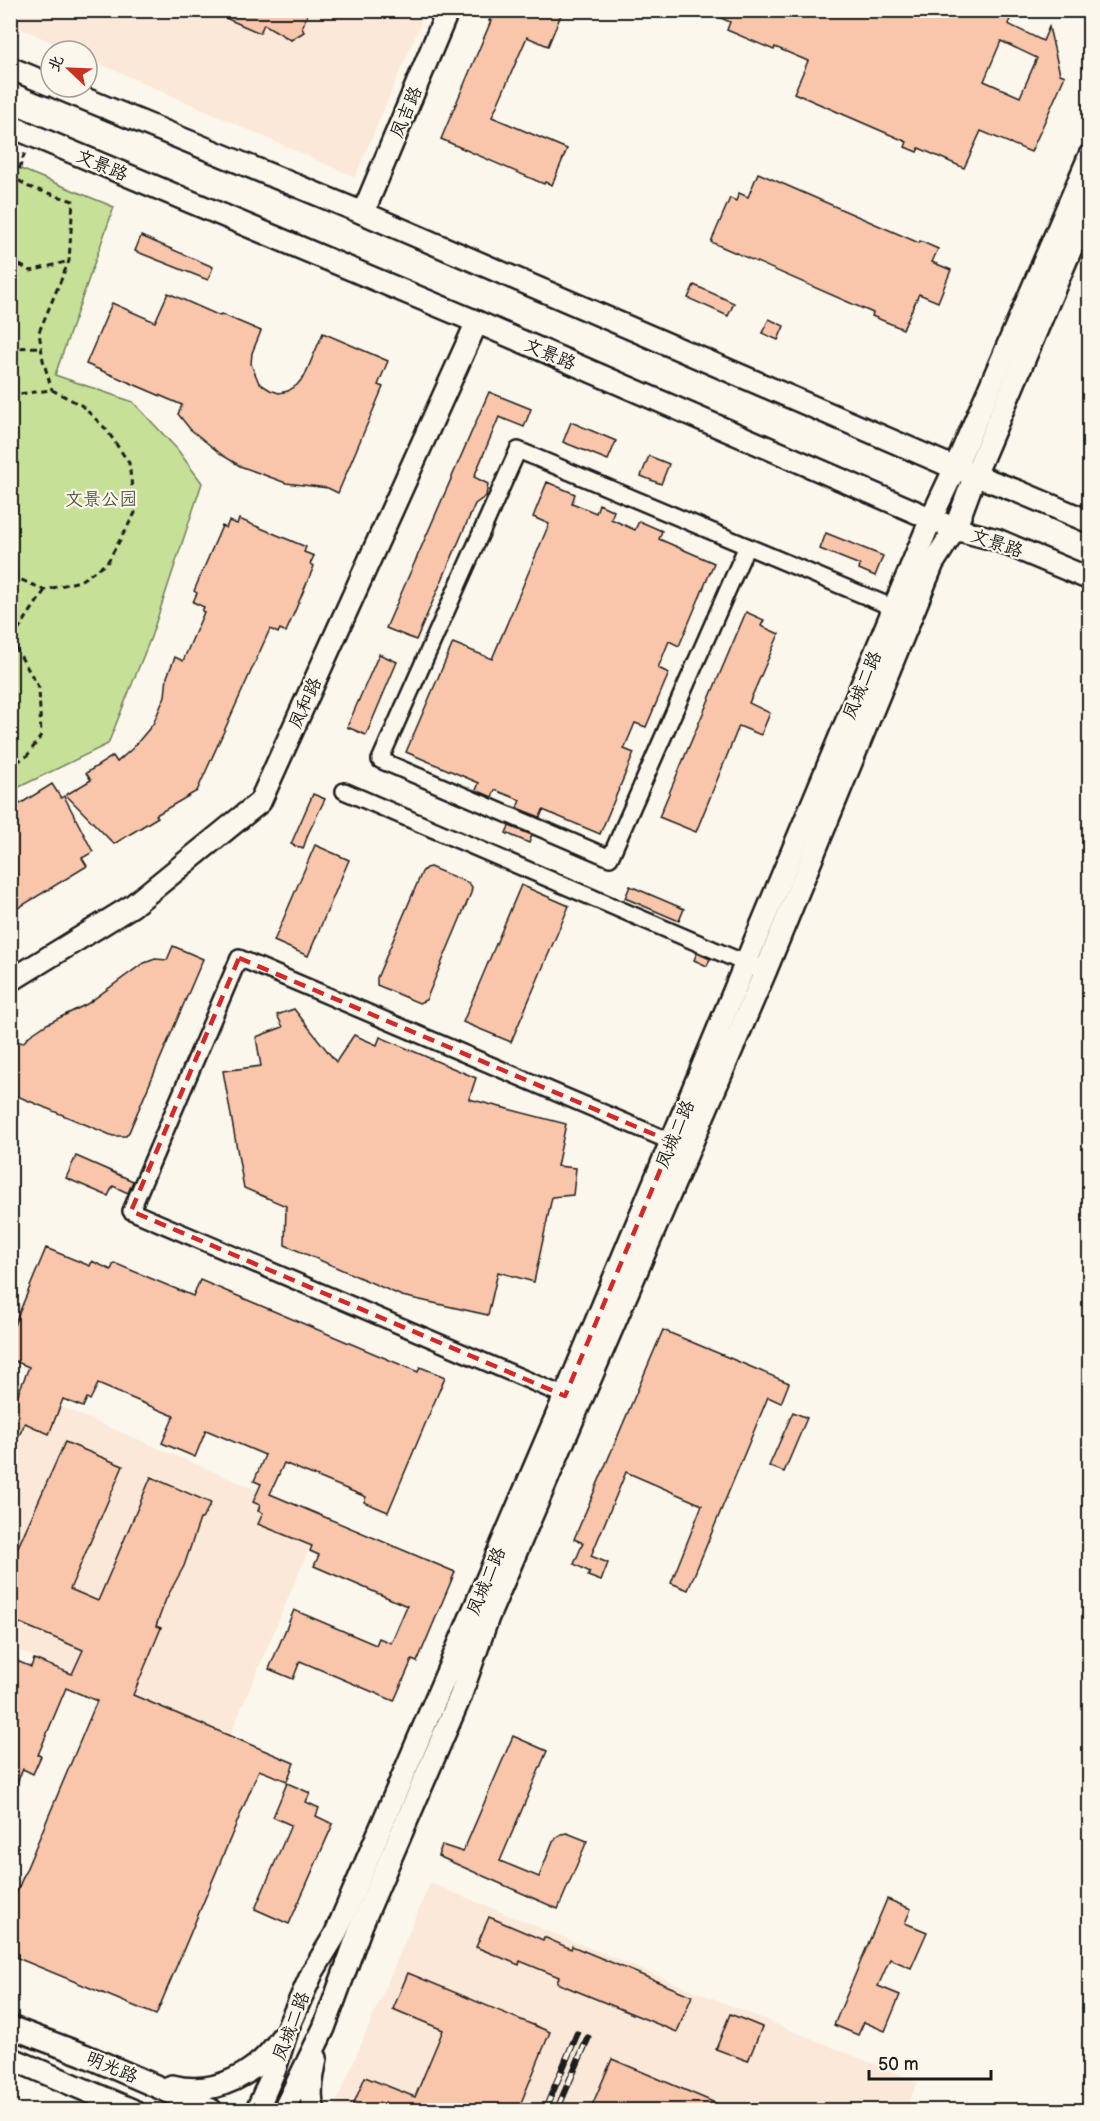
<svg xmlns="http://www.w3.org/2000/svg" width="1100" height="2121" font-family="'Balsamiq Sans','LXGW WenKai TC',sans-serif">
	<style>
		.built { fill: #fbe8d8 }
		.green { fill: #c6e097; stroke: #717e5a; stroke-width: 1.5 }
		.building { fill: #fac6ab; stroke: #1c1c1c; stroke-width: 1.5; fill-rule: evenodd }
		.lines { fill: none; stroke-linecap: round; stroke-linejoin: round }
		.street-casing { stroke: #1c1c1c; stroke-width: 20 }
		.secondary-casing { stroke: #1c1c1c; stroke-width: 26 }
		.path { stroke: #1c1c1c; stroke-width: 3; stroke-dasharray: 6 4.5; stroke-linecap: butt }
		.street { stroke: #fbf7ec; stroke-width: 15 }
		.secondary { stroke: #fbf7ec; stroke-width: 21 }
		.rail-casing { stroke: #1c1c1c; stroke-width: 7 }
		.rail { stroke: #fbf7ec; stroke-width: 4.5; stroke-dasharray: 14; stroke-linecap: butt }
		.marked { fill: none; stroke: #d62828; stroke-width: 4.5; stroke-dasharray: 12 8; stroke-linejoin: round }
		.labels { text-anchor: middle; stroke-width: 4.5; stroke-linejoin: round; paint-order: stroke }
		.street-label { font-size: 18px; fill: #1c1c1c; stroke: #fbf7ec }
		.park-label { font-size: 18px; fill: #4f5741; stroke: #fbf7ec }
	</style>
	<rect width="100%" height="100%" fill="#fbf7ec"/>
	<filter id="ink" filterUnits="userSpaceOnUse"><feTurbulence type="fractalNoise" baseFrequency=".0167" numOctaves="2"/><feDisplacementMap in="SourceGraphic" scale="12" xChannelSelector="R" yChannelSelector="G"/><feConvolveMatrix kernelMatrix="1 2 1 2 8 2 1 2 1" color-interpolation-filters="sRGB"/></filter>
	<g filter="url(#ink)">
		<!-- built -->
		<g class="built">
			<polygon points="11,10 426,11 355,177 87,58 87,51 71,51 11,24"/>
			<polygon points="38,1397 322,1518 228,1740 11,1647 11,1462"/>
			<polygon points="430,1883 918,2082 905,2110 333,2110"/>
		</g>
		<!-- green -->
		<polygon class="green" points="11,165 114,207 55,375 133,402 177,449 202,483 151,637 108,744 11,791"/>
		<!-- building -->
		<g class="building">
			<polygon points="207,10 309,10 302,28 304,32 291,40 264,24 260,33"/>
			<polygon points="494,10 563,10 548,46 527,37 492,117 567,149 552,185 545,182 544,184 441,139 491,21 489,21"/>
			<path d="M703,10H1001L1012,15L1008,24L1043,41L1049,27L1060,74L1065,76L1031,152L981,131L964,168L919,148L917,152L905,147L907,142L794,93L808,61L775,47L774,50L727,30L730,22ZM1001,41L1037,58L1020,97L984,81Z"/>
			<polygon points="758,173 919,243 920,241 938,249 932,262 951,270 938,302 919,294 903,329 872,316 873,313 711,242 730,198 736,201 739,193 748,197"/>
			<polygon points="141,236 213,267 208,280 135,251"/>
			<polygon points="694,285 734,303 728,316 688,298"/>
			<polygon points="168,293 220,316 221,314 261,331 252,353 251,364 259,383 270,390 279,393 288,391 297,385 305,375 323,333 388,361 378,385 383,387 338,493 328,488 286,483 240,466 222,455 190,429 178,414 182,405 86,364 112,303 155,322"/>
			<polygon points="769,319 784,326 778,340 762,333"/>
			<polygon points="489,392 531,409 524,427 499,417 474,477 488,484 486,496 475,504 416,640 386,628"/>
			<polygon points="571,422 616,441 608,460 563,442"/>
			<polygon points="649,456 669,464 661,484 641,476"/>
			<polygon points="547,482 575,494 572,503 596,513 599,504 614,511 611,519 635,530 639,521 662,531 659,539 714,563 679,646 669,641 658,668 669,673 646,727 635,723 624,749 634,753 600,834 543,810 540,817 517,808 520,800 495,790 492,797 476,790 479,783 406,752 453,643 492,659 549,524 533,517"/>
			<polygon points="239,519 306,547 304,552 314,556 310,564 314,566 286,632 280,629 278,633 270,629 197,791 156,815 158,817 114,844 66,795 91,780 86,773 113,756 117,762 133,748 153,724 165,696 167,677 175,657 183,661 204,612 202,611 204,607 193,602 197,593 194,591 222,526 226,528 229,521 237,524"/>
			<polygon points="826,533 883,556 875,576 859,569 860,565 820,549"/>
			<polygon points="746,612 764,620 761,626 779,634 749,703 770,713 761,735 739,726 696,832 659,817"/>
			<polygon points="379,654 397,662 366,735 347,727"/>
			<polygon points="52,784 61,798 64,796 93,852 82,858 87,866 10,913 10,810"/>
			<polygon points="313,794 325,799 308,834 303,849 291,844"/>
			<polygon points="509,826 532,835 529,843 506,833"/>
			<polygon points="315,845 349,860 308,956 274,941"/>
			<polygon points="430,867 469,883 472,887 471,893 426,1000 419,1003 377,985 377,978 422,872 426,868"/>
			<polygon points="521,885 569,906 511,1042 463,1022"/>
			<polygon points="630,886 684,909 679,921 625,898"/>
			<polygon points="173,946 203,959 129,1132 126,1136 113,1136 10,1093 10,1039 23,1043 29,1036 47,1024 87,1004 142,964 155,959 167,960"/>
			<polygon points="697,953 710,959 707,966 694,960"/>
			<polygon points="294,1009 336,1062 354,1035 377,1045 380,1037 476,1078 469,1099 566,1124 557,1166 576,1168 573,1195 552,1197 534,1282 498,1272 488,1315 402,1296 285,1245 286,1206 244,1188 223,1071 261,1066 256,1037 283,1027 277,1015"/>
			<polygon points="76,1156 133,1181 128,1193 113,1186 108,1196 66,1178"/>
			<polygon points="46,1248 90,1266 92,1261 111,1270 114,1263 193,1296 200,1280 418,1372 420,1367 445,1377 388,1512 364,1502 366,1497 284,1463 270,1494 455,1572 417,1662 412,1660 394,1701 300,1661 293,1679 269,1669 294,1610 376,1645 379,1638 391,1643 407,1606 314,1566 319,1555 310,1551 312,1546 258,1524 263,1513 258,1511 260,1505 253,1502 261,1484 254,1481 265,1455 206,1430 195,1457 162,1443 174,1416 98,1384 90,1400 87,1398 83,1407 63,1399 49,1434 25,1423 10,1456 10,1396 16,1399 29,1367 10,1359 10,1335"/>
			<polygon points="663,1330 789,1383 781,1403 768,1397 688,1590 671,1583 702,1505 626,1472 591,1556 608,1563 601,1581 588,1576 590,1572 574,1564 583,1543 574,1539"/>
			<polygon points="793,1412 807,1418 784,1472 769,1466"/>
			<polygon points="65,1442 123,1466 70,1589 98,1601 151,1477 211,1503 202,1519 200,1519 184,1566 166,1599 156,1626 161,1628 133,1695 294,1763 287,1781 259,1770 156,2015 10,1955 10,1908 97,1701 66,1688 38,1755 41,1756 33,1774 23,1769 10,1799 10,1658 31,1667 34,1659 72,1674 83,1650 10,1619 10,1565"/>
			<polygon points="513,1736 547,1751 500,1861 539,1877 553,1841 561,1834 567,1833 587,1841 558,1909 438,1856 442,1845 463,1852"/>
			<polygon points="287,1783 310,1793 306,1802 319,1808 316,1816 333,1824 289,1924 255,1909 291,1825 273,1817"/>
			<polygon points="887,1899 911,1909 905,1923 927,1932 911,1968 890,1959 878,1986 900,1995 885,2031 864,2022 858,2035 834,2025"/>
			<polygon points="489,1917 543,1940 544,1937 571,1949 572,1946 692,1996 677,2032 557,1983 559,1977 520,1961 519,1965 476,1947"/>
			<polygon points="408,1973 550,2032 518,2110 351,2110 365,2077 415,2097 443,2030 393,2009"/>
			<polygon points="730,2014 762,2027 748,2061 716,2049"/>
			<polygon points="612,2059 732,2110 590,2110"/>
		</g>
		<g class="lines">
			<defs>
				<g id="street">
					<polyline points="747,546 610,858 380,760 518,450 894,608"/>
					<polyline points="344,791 754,967"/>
					<polyline points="565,1396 131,1211 239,958 672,1142"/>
				</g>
				<g id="secondary">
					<polyline points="10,68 51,85"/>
					<polyline points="56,87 363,213 955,468 1017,491 1090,522"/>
					<polyline points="10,126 477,322 955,529 997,540 1090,579"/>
					<polyline points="363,213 448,10"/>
					<polyline points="10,981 132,906 260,802 477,322"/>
					<polyline points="10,2027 84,2055 211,2110"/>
					<polyline points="10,2058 132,2110"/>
					<path d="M172,2086C215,2097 257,2074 281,2038"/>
					<polyline points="257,2110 275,2069 288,2027 313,1971 335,1935 565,1396 931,519 955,468 1090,155"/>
					<polyline points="284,2110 324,2028 362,1924 460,1697 488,1617 765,972 933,563 955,529 975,475 1090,204"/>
					<path d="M314,2110C308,2094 313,2075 316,2058"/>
				</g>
			</defs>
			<!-- street casing -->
			<use href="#street" class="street-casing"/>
			<!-- secondary casing -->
			<use href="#secondary" class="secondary-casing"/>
			<!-- path -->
			<g class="path">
				<polyline points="10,175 29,187 73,201 69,261 39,332 43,360 52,390"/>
				<polyline points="16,179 25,152"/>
				<polyline points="10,260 31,271 69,261"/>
				<polyline points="10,348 41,347"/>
				<polyline points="10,395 52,390 81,405 106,429 129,463 135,513 107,563 80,581 45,590 10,575"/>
				<polyline points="10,638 39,688 41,736 27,756 10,766"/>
				<polyline points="12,639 45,590"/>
			</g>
			<!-- street -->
			<use href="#street" class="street"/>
			<!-- secondary -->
			<use href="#secondary" class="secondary"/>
			<defs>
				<g id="rail">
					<polyline points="545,2110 577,2034"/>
					<polyline points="557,2110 588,2038"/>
				</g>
			</defs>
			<!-- rail casing -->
			<use href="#rail" class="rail-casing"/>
			<!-- rail -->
			<use href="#rail" class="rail"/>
		</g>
	</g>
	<!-- marked area -->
	<path class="marked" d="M239,958L672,1142L565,1396L131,1211Z"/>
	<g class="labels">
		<!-- street labels -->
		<g class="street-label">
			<text transform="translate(406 112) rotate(-67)" y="6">凤吉路</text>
			<text transform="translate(102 165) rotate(23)" y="6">文景路</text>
			<text transform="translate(550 354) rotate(23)" y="6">文景路</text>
			<text transform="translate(997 543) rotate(19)" y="6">文景路</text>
			<text transform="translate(862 685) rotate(-67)" y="6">凤城二路</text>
			<text transform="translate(305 703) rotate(-66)" y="6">凤和路</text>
			<text transform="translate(675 1134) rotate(-67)" y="6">凤城二路</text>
			<text transform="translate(486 1581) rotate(-67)" y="6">凤城二路</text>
			<text transform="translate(291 2026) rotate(-69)" y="6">凤城二路</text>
			<text transform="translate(112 2067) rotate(23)" y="6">明光路</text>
		</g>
		<!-- park labels -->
		<g class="park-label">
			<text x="101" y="505">文景公园</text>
		</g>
	</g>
	<!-- margin -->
	<rect width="1100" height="2121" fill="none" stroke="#fbf7ec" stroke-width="36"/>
	<rect x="18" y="18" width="1064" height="2085" fill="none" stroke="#1c1c1c" stroke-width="2" filter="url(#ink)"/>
	<!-- north arrow -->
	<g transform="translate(69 69) rotate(293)"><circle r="28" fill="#fbf7ec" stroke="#a29f99" stroke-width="1.5"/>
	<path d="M0-4.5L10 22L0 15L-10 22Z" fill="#c8321e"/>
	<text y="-9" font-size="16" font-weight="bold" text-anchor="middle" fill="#1c1c1c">北</text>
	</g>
	<!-- scale -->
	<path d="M869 2070v9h122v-9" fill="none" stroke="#1c1c1c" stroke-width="3"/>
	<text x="878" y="2070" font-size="18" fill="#1c1c1c" stroke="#fbf7ec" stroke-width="4.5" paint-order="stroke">50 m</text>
</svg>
